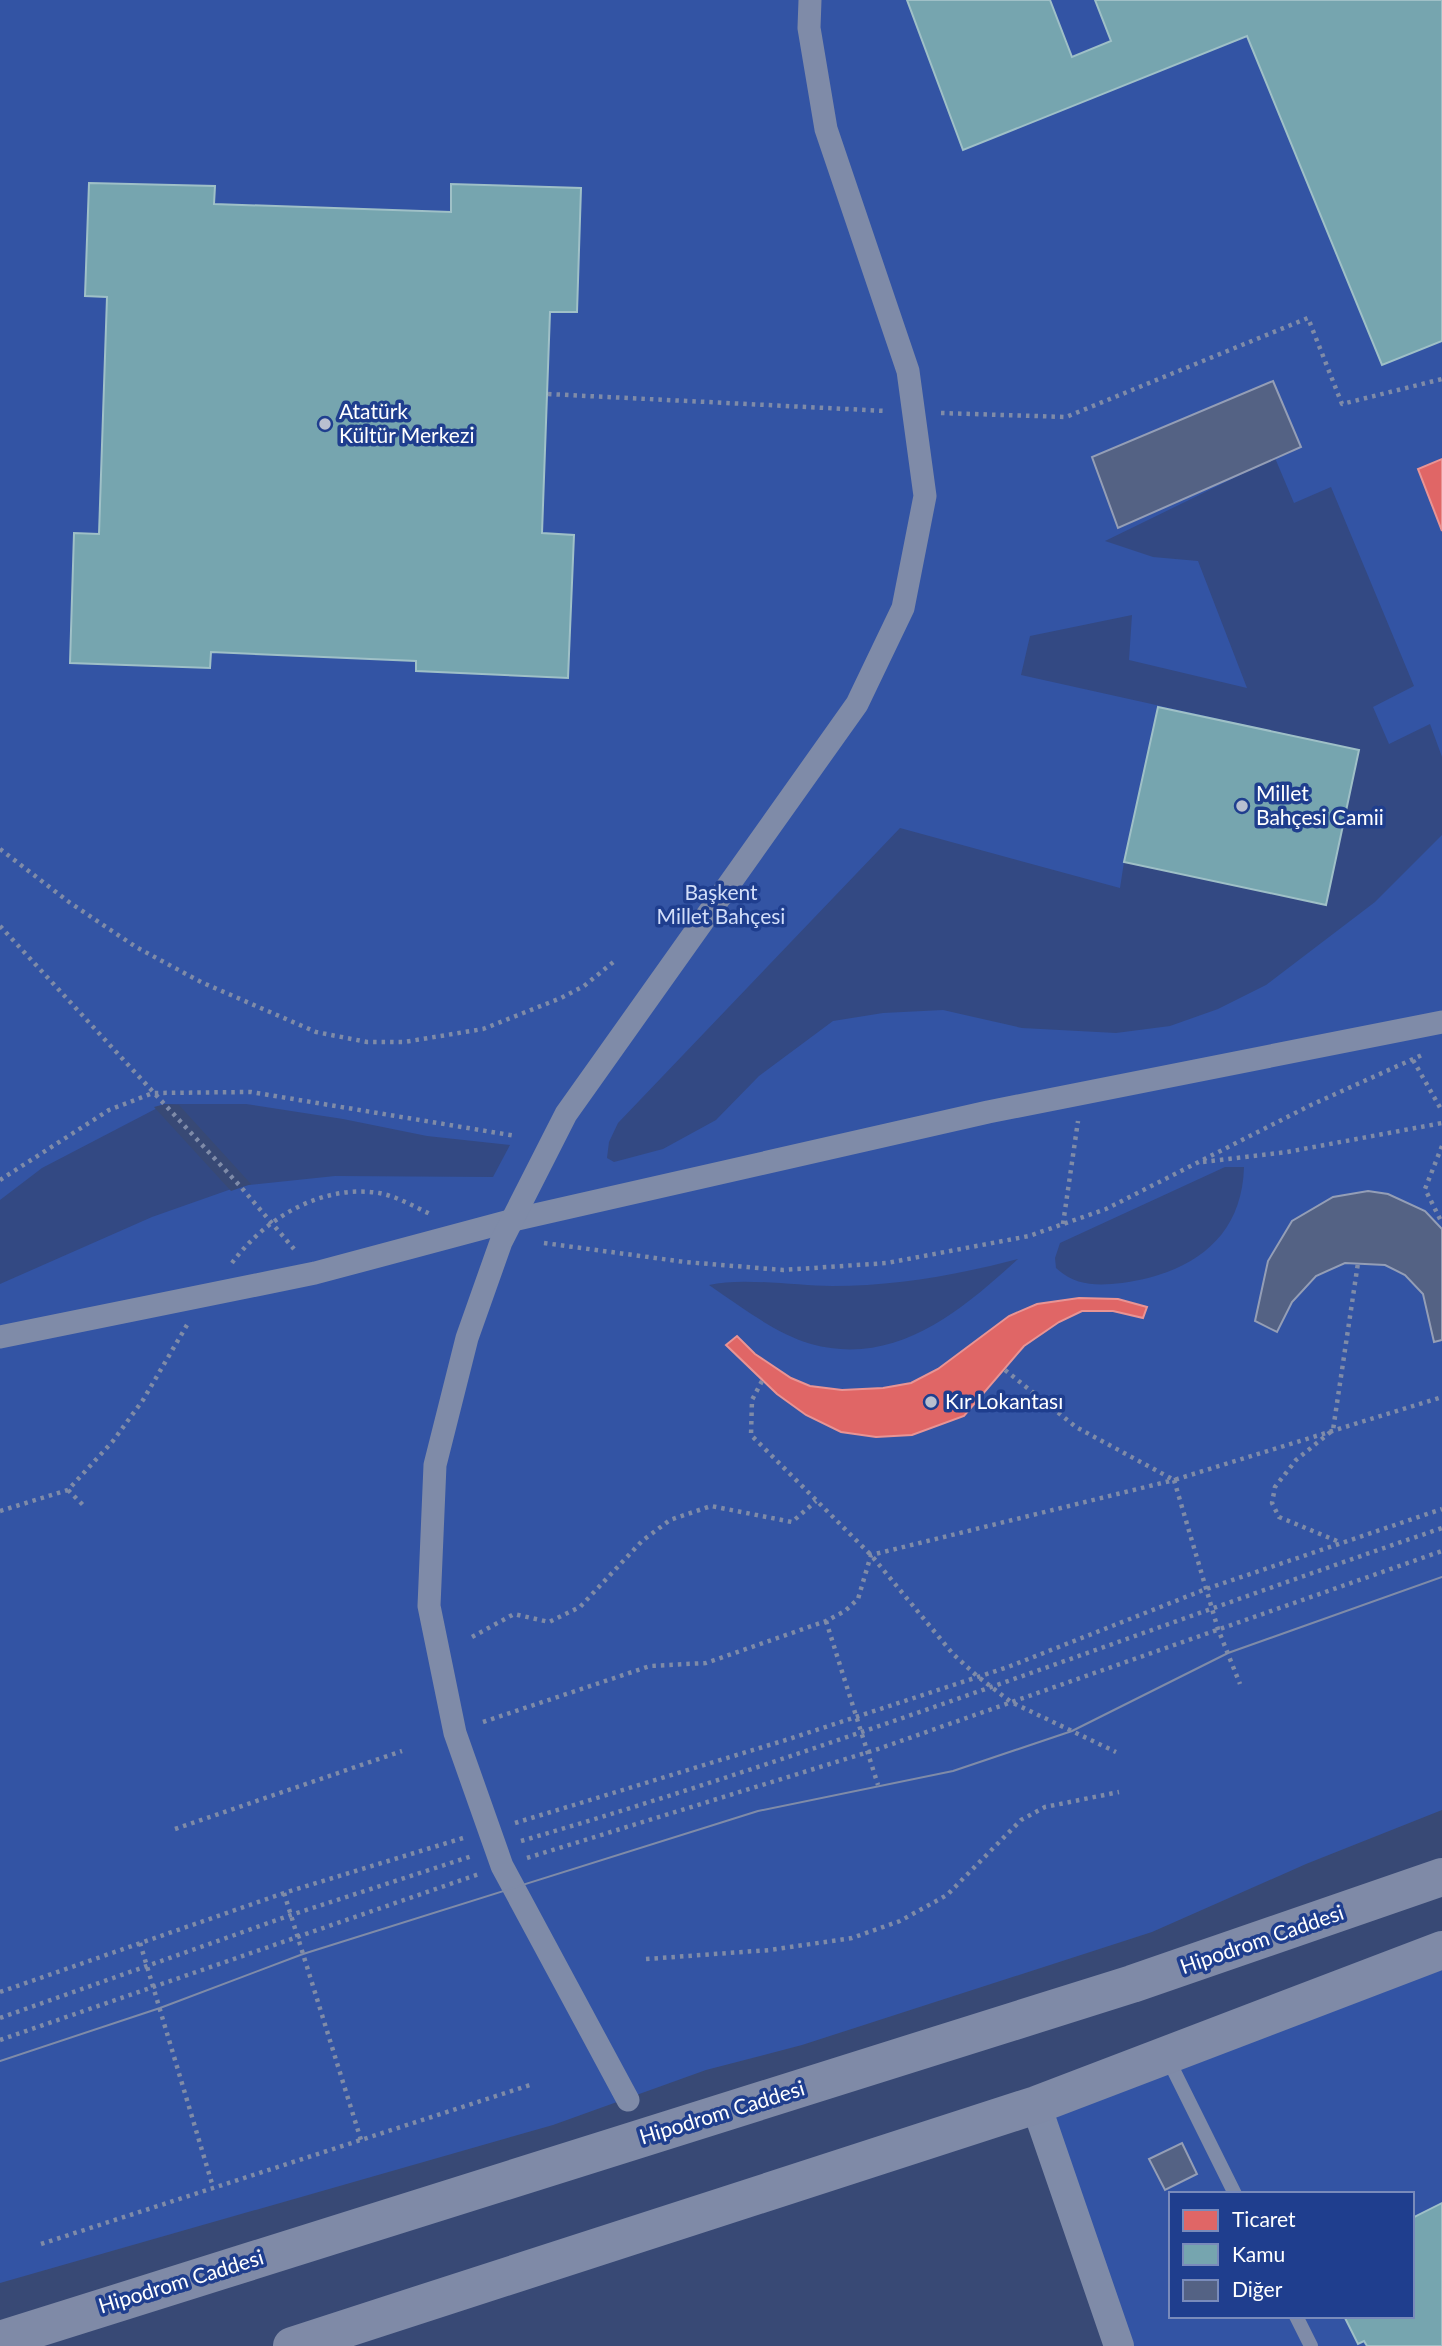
<svg xmlns="http://www.w3.org/2000/svg" width="1442" height="2346" font-family="Lato,sans-serif">
	<style>
		.green { fill: #3354a4; fill-rule: evenodd }
		.water { fill: #334983 }
		.pier { fill: #384975 }
		.shops { fill: #e06666; stroke: #e99494; stroke-width: 2 }
		.public { fill: #76a5af; stroke: #9fc0c7; stroke-width: 2 }
		.building { fill: #546284; stroke: #949eb6; stroke-width: 2 }
		.lines { fill: none; stroke-linecap: round; stroke-linejoin: round }
		.path { stroke: #7f8ba8; stroke-width: 4.5; stroke-dasharray: 3.5 5; stroke-linecap: butt }
		.service { stroke: #7f8ba8; stroke-width: 14 }
		.pedestrian { stroke: #7f8ba8; stroke-width: 23 }
		.minor { stroke: #7f8ba8; stroke-width: 30 }
		.primary { stroke: #7f8aa7; stroke-width: 38 }
		.tram { stroke: #7f8ba8; stroke-width: 2 }
		.poi-dot { fill: #b9bfcf; stroke: #1f3e8e; stroke-width: 2.5 }
		.labels { text-anchor: middle; stroke-width: 7; stroke-linejoin: round; paint-order: stroke }
		.poi-label { font-size: 21px; fill: #fff; stroke: #1f3e8e; text-anchor: start }
		.park-label { font-size: 21px; fill: #d2def9; stroke: #1f3e8e }
		.street-label { font-size: 21px; fill: #fff; stroke: #1f3e8e }
	</style>
	<rect width="100%" height="100%" fill="#384975"/>
	<!-- green -->
	<g class="green">
		<polygon points="0,0 1442,0 1442,1810 1306,1864 1152,1932 802,2045 706,2070 553,2125 0,2283"/>
		<path d="M1442,1950V2346H1119L1036,2105ZM1171,2194H1412V2316H1171Z"/>
	</g>
	<!-- water -->
	<g class="water">
		<polygon points="1275,458 1294,503 1331,487 1414,686 1373,707 1389,744 1430,724 1442,757 1442,835 1375,902 1266,985 1218,1009 1170,1026 1116,1033 1022,1028 943,1010 883,1013 833,1021 759,1076 716,1120 663,1149 614,1162 607,1158 609,1142 618,1123 900,828 1120,888 1124,862 1326,904 1359,750 1021,675 1030,636 1132,615 1129,660 1247,688 1198,561 1153,557 1105,541"/>
		<polygon points="165,1104 246,1104 343,1119 427,1136 510,1145 493,1177 335,1176 240,1186 152,1217 0,1284 0,1200 42,1168"/>
		<path d="M1225,1167H1244C1242,1241 1188,1274 1122,1283C1097,1286 1075,1286 1056,1268L1055,1258L1060,1243Z"/>
		<path d="M1018,1259C960,1312 895,1367 811,1344C774,1333 740,1306 709,1285C743,1277 795,1286 832,1286C895,1286 957,1275 1018,1259Z"/>
	</g>
	<!-- pier -->
	<polygon class="pier" points="165,1104 179,1105 251,1184 231,1191 154,1107"/>
	<!-- shops -->
	<g class="shops">
		<polygon points="1442,459 1442,531 1418,469"/>
		<polygon points="1079,1298 1118,1299 1147,1307 1143,1318 1113,1311 1082,1311 1059,1322 1024,1346 964,1416 912,1435 876,1437 841,1432 806,1415 777,1394 726,1345 737,1336 755,1354 791,1378 810,1386 842,1390 883,1388 911,1383 938,1369 1009,1316 1037,1304"/>
	</g>
	<!-- public -->
	<g class="public">
		<polygon points="907,0 1050,0 1072,57 1111,41 1095,0 1442,0 1442,341 1382,365 1247,36 963,150"/>
		<polygon points="89,183 215,186 214,204 451,212 451,184 581,188 577,312 550,312 542,533 574,535 568,678 416,671 416,661 211,652 210,668 70,663 74,533 99,534 107,297 85,296"/>
		<polygon points="1158,707 1359,750 1326,905 1124,862"/>
		<polygon points="1442,2203 1442,2346 1367,2346 1364,2341 1358,2344 1344,2316 1412,2316 1412,2218"/>
	</g>
	<!-- building -->
	<g class="building">
		<polygon points="1273,381 1301,447 1118,528 1092,457"/>
		<polygon points="1368,1191 1388,1194 1425,1211 1442,1229 1442,1340 1434,1342 1423,1294 1405,1275 1385,1265 1345,1263 1316,1276 1292,1302 1277,1332 1255,1321 1268,1261 1292,1221 1333,1197"/>
		<polygon points="1182,2143 1197,2174 1165,2190 1149,2159"/>
	</g>
	<g class="lines">
		<!-- path -->
		<g class="path">
			<polyline points="548,394 886,411"/>
			<polyline points="941,413 1066,417 1308,318 1342,404 1442,379"/>
			<polyline points="0,849 69,902 136,947 201,982 316,1032 367,1042 404,1042 483,1029 561,998 584,986 617,959"/>
			<polyline points="0,926 240,1186 294,1249"/>
			<polyline points="1413,1060 1442,1111"/>
			<polyline points="1442,1146 1425,1189 1442,1223"/>
			<polyline points="1203,1162 1287,1152 1442,1123"/>
			<polyline points="0,1180 109,1110 153,1093 251,1092 516,1136"/>
			<polyline points="1063,1224 1078,1121"/>
			<polyline points="544,1243 685,1262 783,1270 887,1263 1029,1236 1106,1209 1311,1105 1422,1055"/>
			<path d="M232,1263C265,1218 322,1184 379,1193C396,1196 415,1207 430,1214"/>
			<polyline points="1005,1370 1076,1427 1174,1480 1442,1397"/>
			<polyline points="762,1381 752,1400 751,1435 871,1555 953,1654 977,1676 1011,1702 1116,1752"/>
			<polyline points="68,1490 85,1507"/>
			<polyline points="0,1511 68,1490 113,1441 143,1400 187,1325"/>
			<polyline points="1337,1541 1279,1517 1272,1503 1275,1487 1296,1460 1333,1430 1358,1263"/>
			<polyline points="826,1621 878,1785"/>
			<polyline points="472,1637 514,1614 549,1622 580,1607 642,1541 670,1520 711,1506 792,1522 816,1501"/>
			<polyline points="483,1722 650,1666 706,1663 826,1621 845,1611 858,1599 871,1555 1174,1480 1218,1629 1240,1684"/>
			<polyline points="515,1823 789,1739 1008,1667 1206,1589 1442,1509"/>
			<polyline points="175,1829 402,1751"/>
			<path d="M521,1841C833,1750 1135,1633 1442,1528"/>
			<polyline points="527,1858 878,1749 1442,1551"/>
			<polyline points="284,1893 361,2140"/>
			<polyline points="140,1943 213,2187"/>
			<polyline points="646,1959 770,1950 852,1938 900,1921 947,1895 1021,1820 1045,1807 1119,1792"/>
			<polyline points="0,1992 284,1893 463,1838"/>
			<polyline points="0,2018 291,1915 472,1856"/>
			<polyline points="0,2040 479,1874"/>
			<polyline points="41,2244 533,2084"/>
		</g>
		<!-- service -->
		<g class="service">
			<polyline points="1167,2057 1235,2194"/>
			<polyline points="1296,2316 1311,2346"/>
		</g>
		<!-- pedestrian -->
		<g class="pedestrian">
			<polyline points="0,1337 315,1273 513,1220 988,1112 1442,1022"/>
			<polyline points="628,2100 502,1866 455,1733 429,1606 435,1465 467,1338 501,1242 566,1114 857,704 903,608 925,496 908,371 826,129 809,28 810,0"/>
		</g>
		<!-- minor -->
		<polyline class="minor" points="1036,2105 1119,2346"/>
		<!-- primary -->
		<g class="primary">
			<polyline points="0,2340 1132,1984 1442,1877"/>
			<polyline points="292,2346 1036,2105 1442,1950"/>
		</g>
		<!-- tram -->
		<polyline class="tram" points="0,2061 160,2008 303,1954 758,1811 953,1771 1072,1731 1228,1653 1442,1577"/>
	</g>
	<!-- markers -->
	<g class="poi-dot">
		<circle cx="325" cy="424" r="7"/>
		<circle cx="1242" cy="806" r="7"/>
		<circle cx="931" cy="1402" r="7"/>
	</g>
	<g class="labels">
		<!-- poi labels -->
		<g class="poi-label">
			<text x="339" y="419">Atatürk<tspan x="339" dy="24">Kültür Merkezi</tspan></text>
			<text x="1256" y="801">Millet<tspan x="1256" dy="24">Bahçesi Camii</tspan></text>
			<text x="945" y="1409">Kır Lokantası</text>
		</g>
		<!-- park labels -->
		<g class="park-label">
			<text x="721" y="900">Başkent<tspan x="721" dy="24">Millet Bahçesi</tspan></text>
		</g>
		<!-- street labels -->
		<g class="street-label">
			<text transform="translate(1262 1940) rotate(-19)" y="7">Hipodrom Caddesi</text>
			<text transform="translate(722 2113) rotate(-17)" y="7">Hipodrom Caddesi</text>
			<text transform="translate(181 2282) rotate(-17)" y="7">Hipodrom Caddesi</text>
		</g>
	</g>
	<!-- legend -->
	<rect x="1169" y="2192" width="245" height="126" fill="#1f3e8e" stroke="#798bbb" stroke-width="2"/>
	<rect x="1183" y="2210" width="35" height="21" fill="#e06666" stroke="#798bbb" stroke-width="2"/>
	<text x="1232" y="2227" font-size="21" fill="#ffffff">Ticaret</text>
	<rect x="1183" y="2244" width="35" height="21" fill="#76a5af" stroke="#798bbb" stroke-width="2"/>
	<text x="1232" y="2262" font-size="21" fill="#ffffff">Kamu</text>
	<rect x="1183" y="2280" width="35" height="21" fill="#546284" stroke="#798bbb" stroke-width="2"/>
	<text x="1232" y="2297" font-size="21" fill="#ffffff">Diğer</text>
</svg>
